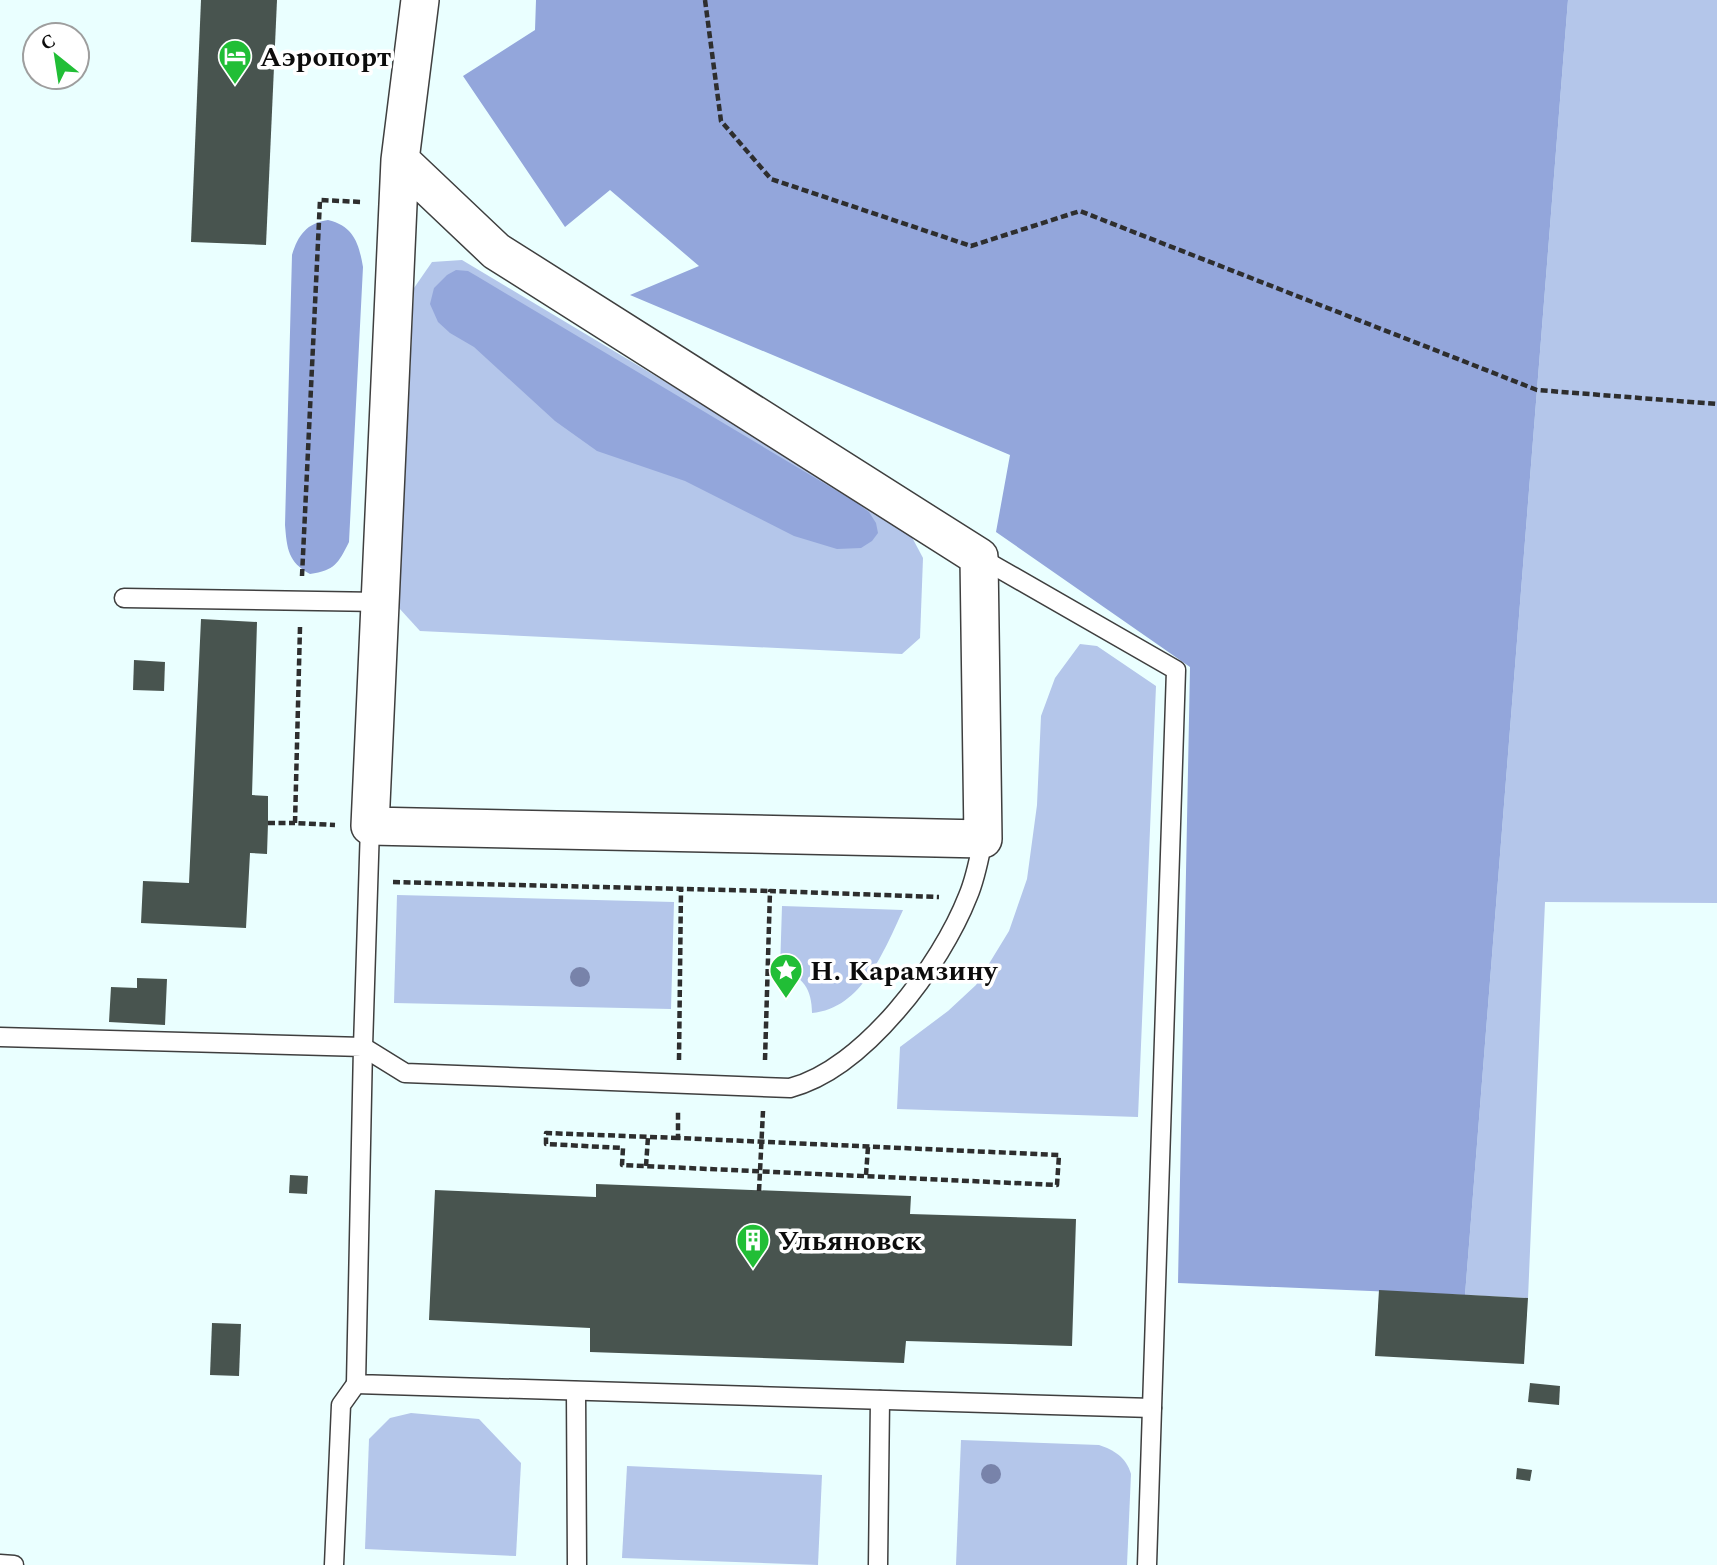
<svg xmlns="http://www.w3.org/2000/svg" width="1717" height="1565" font-family="Spectral,serif">
	<style>
		.green { fill: #b4c6ea }
		.forest { fill: #93a6db }
		.building { fill: #48544f }
		.lines { fill: none; stroke-linecap: round; stroke-linejoin: round }
		.lane-casing { stroke: #3f3f3f; stroke-width: 21 }
		.street-casing { stroke: #3f3f3f; stroke-width: 40 }
		.path { stroke: #2e2e2e; stroke-width: 4.5; stroke-dasharray: 7 3.5; stroke-linecap: butt }
		.lane { stroke: #fff; stroke-width: 18 }
		.street { stroke: #fff; stroke-width: 37 }
		.tree { fill: #7883aa }
		.labels { text-anchor: middle; stroke-width: 7; stroke-linejoin: round; paint-order: stroke }
		.poi-label { font-size: 28px; font-weight: bold; fill: #0c0c0c; stroke: #fff; text-anchor: start }
	</style>
	<rect width="100%" height="100%" fill="#eaffff"/>
	<!-- green -->
	<g class="green">
		<polygon points="1568,0 1717,0 1717,903 1545,902 1528,1298 1465,1295"/>
		<polygon points="462,260 906,526 923,558 920,638 902,654 420,631 399,608 414,288 432,262"/>
		<polygon points="1080,644 1097,646 1156,686 1138,1117 897,1109 900,1047 948,1011 976,985 1009,931 1027,879 1037,805 1041,716 1055,678"/>
		<polygon points="397,895 674,902 671,1009 394,1003"/>
		<path d="M782,906L903,910C885,949 862,1009 812,1013C812,990 803,975 780,970Z"/>
		<polygon points="411,1413 479,1419 521,1463 516,1556 365,1549 369,1439 390,1418"/>
		<path d="M961,1440L1099,1445C1114,1450 1126,1457 1131,1474L1127,1565H956Z"/>
		<polygon points="627,1466 822,1475 818,1565 622,1558"/>
	</g>
	<!-- forest -->
	<g class="forest">
		<polygon points="536,0 1568,0 1465,1295 1178,1283 1190,667 996,532 1010,455 630,295 699,266 610,190 565,227 463,76 535,30"/>
		<path d="M328,220C354,226 359,244 363,267L349,542C338,564 335,570 310,574C288,562 287,549 285,525L292,255C298,235 307,223 328,220Z"/>
		<polygon points="456,270 468,271 480,278 854,501 869,512 876,523 878,533 872,541 861,548 837,549 794,536 685,481 597,451 555,421 474,347 450,333 438,322 430,304 434,288 447,275"/>
	</g>
	<!-- building -->
	<g class="building">
		<polygon points="201,0 277,0 266,245 191,242"/>
		<polygon points="201,619 257,622 252,795 268,796 268,823 267,854 250,853 246,928 141,923 143,881 189,883"/>
		<polygon points="134,660 165,662 164,691 133,690"/>
		<polygon points="137,978 167,979 165,1025 109,1022 111,987 137,988"/>
		<polygon points="290,1175 308,1176 307,1194 289,1193"/>
		<polygon points="596,1184 911,1196 910,1214 1076,1219 1072,1346 906,1341 904,1363 590,1352 590,1328 429,1320 435,1190 596,1197"/>
		<polygon points="1379,1290 1528,1298 1524,1364 1375,1356"/>
		<polygon points="212,1323 241,1324 239,1376 210,1375"/>
		<polygon points="1530,1383 1560,1386 1559,1405 1528,1402"/>
		<polygon points="1517,1468 1532,1470 1530,1481 1516,1479"/>
	</g>
	<g class="lines">
		<defs>
			<g id="lane">
				<polyline points="124,598 381,602"/>
				<path d="M370,826L363,1047L405,1073L790,1088C864,1069 941,965 968,896C976,877 979,859 983,839"/>
				<polyline points="0,1037 363,1047 356,1384 1152,1408 1176,670 979,557"/>
				<polyline points="576,1391 577,1565"/>
				<polyline points="0,1564 14,1565"/>
				<polyline points="334,1565 341,1405 356,1384"/>
				<polyline points="878,1565 880,1400"/>
				<polyline points="1147,1565 1152,1408"/>
			</g>
			<polyline id="street" points="400,160 496,251 979,557 983,839 370,826 400,160 420,0"/>
		</defs>
		<!-- lane casing -->
		<use href="#lane" class="lane-casing"/>
		<!-- street casing -->
		<use href="#street" class="street-casing"/>
		<!-- path -->
		<g class="path">
			<polyline points="705,0 721,121 771,179 971,246 1080,211 1537,390 1717,404"/>
			<polyline points="302,576 320,200 362,202"/>
			<polyline points="300,627 295,823 335,825"/>
			<polyline points="268,823 295,823"/>
			<polyline points="393,882 770,891"/>
			<polyline points="679,1060 681,889"/>
			<polyline points="765,1060 770,891 939,897"/>
			<polyline points="678,1138 546,1133 546,1144 623,1148 622,1165 1057,1185 1059,1155 678,1138 678,1110"/>
			<polyline points="646,1166 648,1137"/>
			<polyline points="866,1175 868,1147"/>
			<polyline points="759,1191 763,1111"/>
		</g>
		<!-- lane -->
		<use href="#lane" class="lane"/>
		<!-- street -->
		<use href="#street" class="street"/>
	</g>
	<!-- trees -->
	<g class="tree">
		<circle cx="580" cy="977" r="10"/>
		<circle cx="991" cy="1474" r="10"/>
	</g>
	<!-- icons -->
	<defs>
		<symbol id="hotel-pin" viewBox="-11 -11 22 30"><path d="M0 17L-7.5 6A9.5 9.5 0 1 1 7.5 6Z" fill="#21be36" stroke="#fff"/><path d="M-6-4.5h1.5V1H6V5H4.5V3h-9V5H-6ZM-4 0a1.8 1.8 0 1 1 3.6 0ZM.5 0V-2.5h3Q6-2.5 6 0Z" fill="#fff"/></symbol>
		<symbol id="sight-pin" viewBox="-11 -11 22 30"><path d="M0 17L-7.5 6A9.5 9.5 0 1 1 7.5 6Z" fill="#21be36" stroke="#fff"/><path d="M0-6L1.8-2.2L6-1.7L2.9 1.2L3.7 5.4L0 3.3L-3.7 5.4L-2.9 1.2L-6-1.7L-1.8-2.2Z" fill="#fff"/></symbol>
		<symbol id="building-pin" viewBox="-11 -11 22 30"><path d="M0 17L-7.5 6A9.5 9.5 0 1 1 7.5 6Z" fill="#21be36" stroke="#fff"/><path d="M-4-6H4V6H1V3H-1V6H-4ZM-2.5-4.3h1.7v1.8h-1.7ZM.8-4.3h1.7v1.8H.8ZM-2.5-1h1.7V.8h-1.7ZM.8-1h1.7V.8H.8Z" fill="#fff"/></symbol>
	</defs>
	<g fill-rule="evenodd">
		<use href="#hotel-pin" x="216" y="37" width="38" height="52"/>
		<use href="#sight-pin" x="767" y="951" width="38" height="52"/>
		<use href="#building-pin" x="734" y="1221" width="38" height="52"/>
	</g>
	<g class="labels">
		<!-- poi labels -->
		<g class="poi-label">
			<text x="260" y="66">Аэропорт</text>
			<text x="810" y="980">Н. Карамзину</text>
			<text x="778" y="1250">Ульяновск</text>
		</g>
	</g>
	<!-- north arrow -->
	<g transform="translate(56 56) rotate(330)"><circle r="33" fill="#ffffff" stroke="#9e9e9e" stroke-width="2"/>
	<path d="M0-5L12 26L0 18L-12 26Z" fill="#21be36"/>
	<text y="-10" font-size="19" font-weight="bold" text-anchor="middle" fill="#0c0c0c">С</text>
	</g>
</svg>
